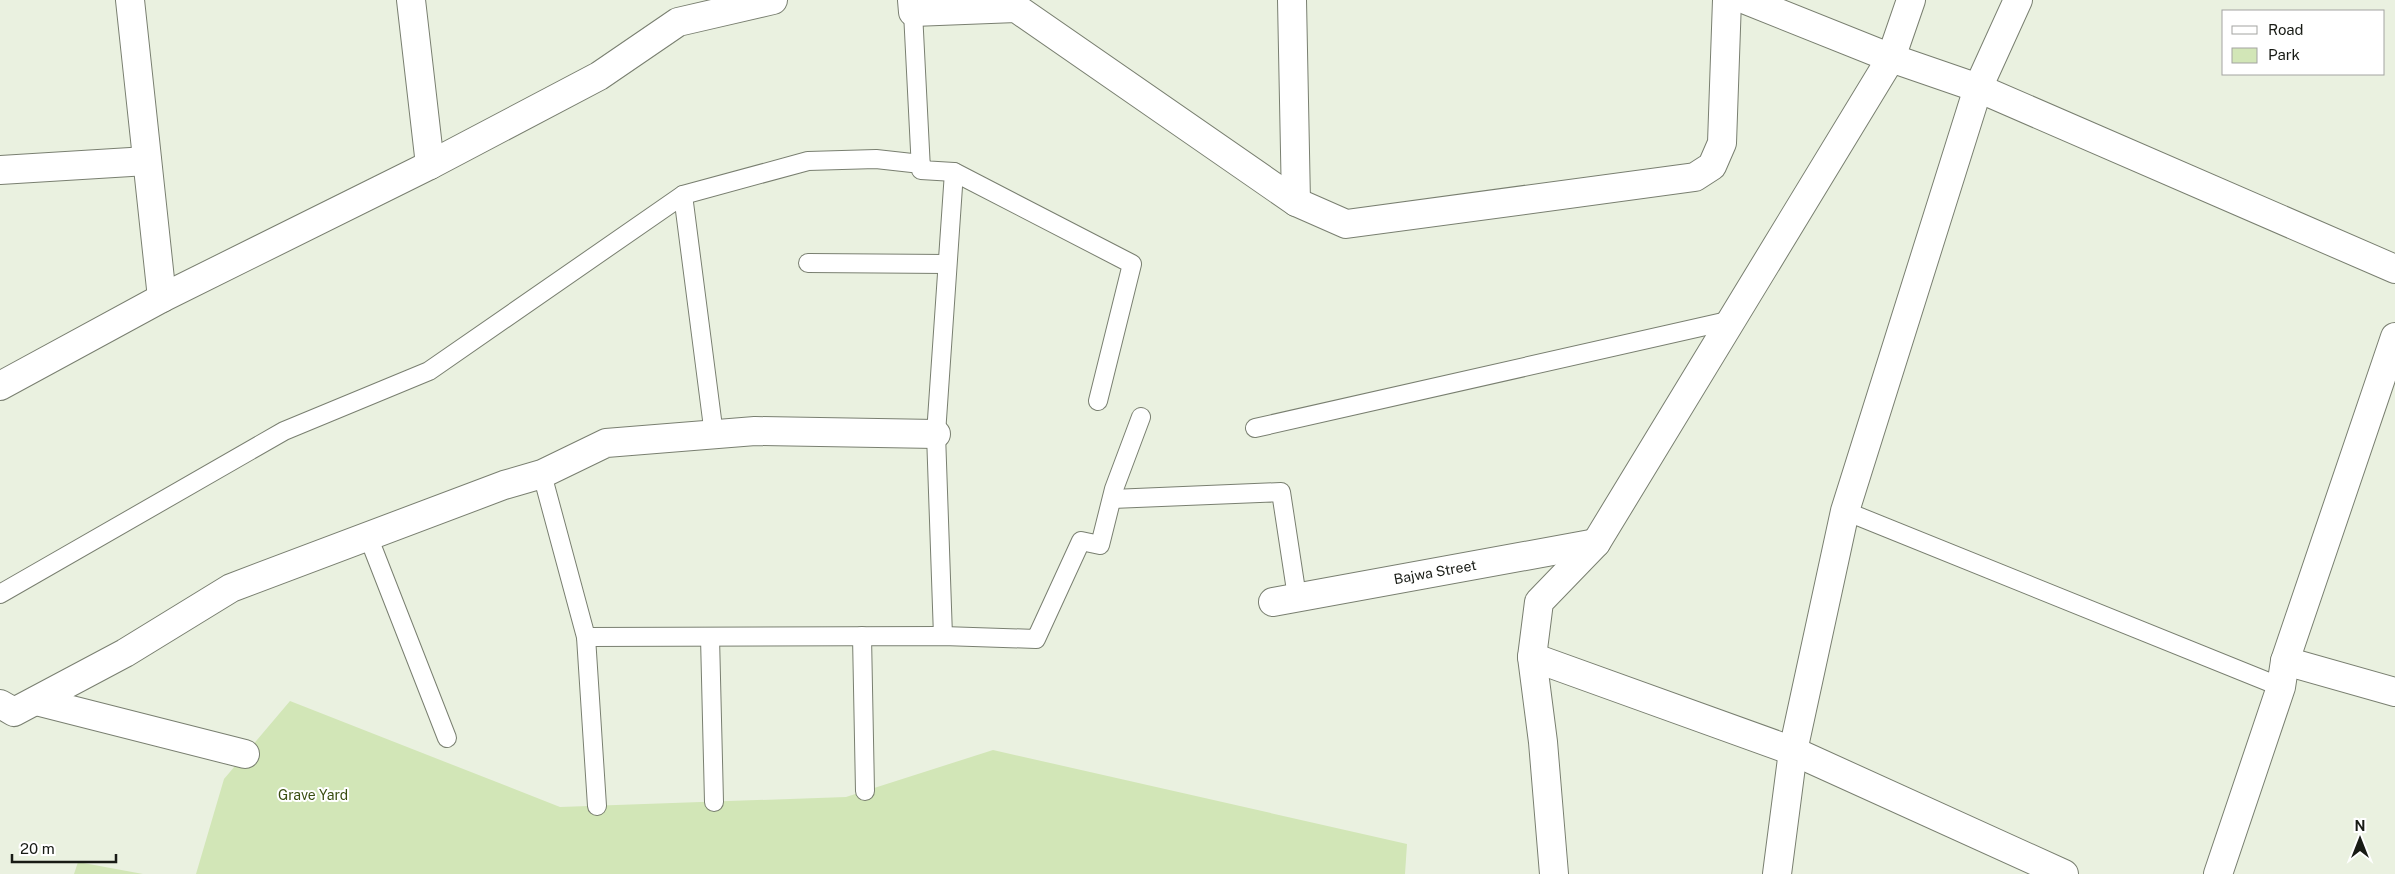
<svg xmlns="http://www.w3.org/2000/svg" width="2395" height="874" font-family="'Public Sans',sans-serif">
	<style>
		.green { fill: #d2e6b7 }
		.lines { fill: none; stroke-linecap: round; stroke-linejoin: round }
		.service-casing { stroke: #797f70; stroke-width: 20 }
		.minor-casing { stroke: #797f70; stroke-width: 30 }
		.service { stroke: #fff; stroke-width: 18 }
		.minor { stroke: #fff; stroke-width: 28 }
		.labels { text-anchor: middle; stroke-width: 4; stroke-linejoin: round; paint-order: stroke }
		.street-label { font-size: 14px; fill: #181b15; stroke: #fff }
		.park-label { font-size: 14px; fill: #394d10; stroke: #fff }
	</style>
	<rect width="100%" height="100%" fill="#eaf1e0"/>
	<!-- green -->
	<g class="green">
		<polygon points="290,701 560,807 846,797 993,750 1407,844 1405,874 196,874 224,779"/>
		<polygon points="78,862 143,874 74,874"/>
	</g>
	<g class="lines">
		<defs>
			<g id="service">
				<polyline points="913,12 921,170 954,172 1132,264 1098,401"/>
				<polyline points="683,195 714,435"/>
				<polyline points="808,263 947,264"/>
				<polyline points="1255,428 1732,320"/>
				<polyline points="542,474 586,637 597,806"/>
				<polyline points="1112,499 1281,492 1297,597"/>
				<polyline points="1845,511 2281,687"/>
				<polyline points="368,536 447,738"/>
				<polyline points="0,594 284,431 429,371 683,195 808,161 876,159 921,164"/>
				<polyline points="862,636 865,791"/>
				<polyline points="943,636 936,434 954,172"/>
				<polyline points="586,637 943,636 1036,639 1081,541 1100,545 1114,489 1141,417"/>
				<polyline points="710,637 714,802"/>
			</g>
			<g id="minor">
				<polyline points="130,0 162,298"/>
				<polyline points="411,0 430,165"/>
				<polyline points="912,0 913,12 1016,8 1296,202 1346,224 1695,177 1712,166 1722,143 1727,0"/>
				<polyline points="1292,0 1296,202"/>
				<polyline points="1746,0 1891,58 1978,88 2395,269"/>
				<polyline points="0,170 147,161"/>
				<polyline points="0,386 162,298 430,165 599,76 678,22 773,0"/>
				<polyline points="1273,602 1596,543"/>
				<polyline points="1532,657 1793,751 2064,874"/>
				<polyline points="2285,661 2395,692"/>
				<polyline points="36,701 245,754"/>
				<polyline points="0,704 14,712 125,653 231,588 504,485 542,474 606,443 755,431 936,434"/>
				<polyline points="1554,874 1543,742 1532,657 1539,602 1596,543 1891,58 1911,0"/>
				<polyline points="1777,874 1793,751 1845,511 1978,88 2018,0"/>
				<polyline points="2218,874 2281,687 2285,661 2395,337"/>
			</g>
		</defs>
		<!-- service casing -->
		<use href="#service" class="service-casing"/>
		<!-- minor casing -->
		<use href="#minor" class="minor-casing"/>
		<!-- service -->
		<use href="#service" class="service"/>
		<!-- minor -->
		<use href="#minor" class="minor"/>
	</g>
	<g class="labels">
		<!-- street labels -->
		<g class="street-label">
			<text transform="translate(1435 572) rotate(-10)" y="5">Bajwa Street</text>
		</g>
		<!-- park labels -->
		<g class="park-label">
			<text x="313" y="800">Grave Yard</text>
		</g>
	</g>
	<!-- legend -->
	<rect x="2222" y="10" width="162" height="65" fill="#ffffff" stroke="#a3a4a1"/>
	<rect x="2232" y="26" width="25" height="8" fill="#ffffff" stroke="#a3a4a1"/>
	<text x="2268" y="35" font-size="15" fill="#181b15">Road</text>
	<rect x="2232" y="48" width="25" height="15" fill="#d2e6b7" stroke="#a3a4a1"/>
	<text x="2268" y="60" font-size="15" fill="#181b15">Park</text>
	<!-- north arrow -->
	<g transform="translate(2360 839)" stroke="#ffffff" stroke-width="4" paint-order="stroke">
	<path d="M0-4L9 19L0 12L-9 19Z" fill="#181b15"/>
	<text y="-8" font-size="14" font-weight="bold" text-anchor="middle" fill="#181b15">N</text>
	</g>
	<!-- scale -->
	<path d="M12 854v8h104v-8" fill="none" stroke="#181b15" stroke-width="2.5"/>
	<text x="20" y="854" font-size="15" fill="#181b15" stroke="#ffffff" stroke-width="4" paint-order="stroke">20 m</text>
</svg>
